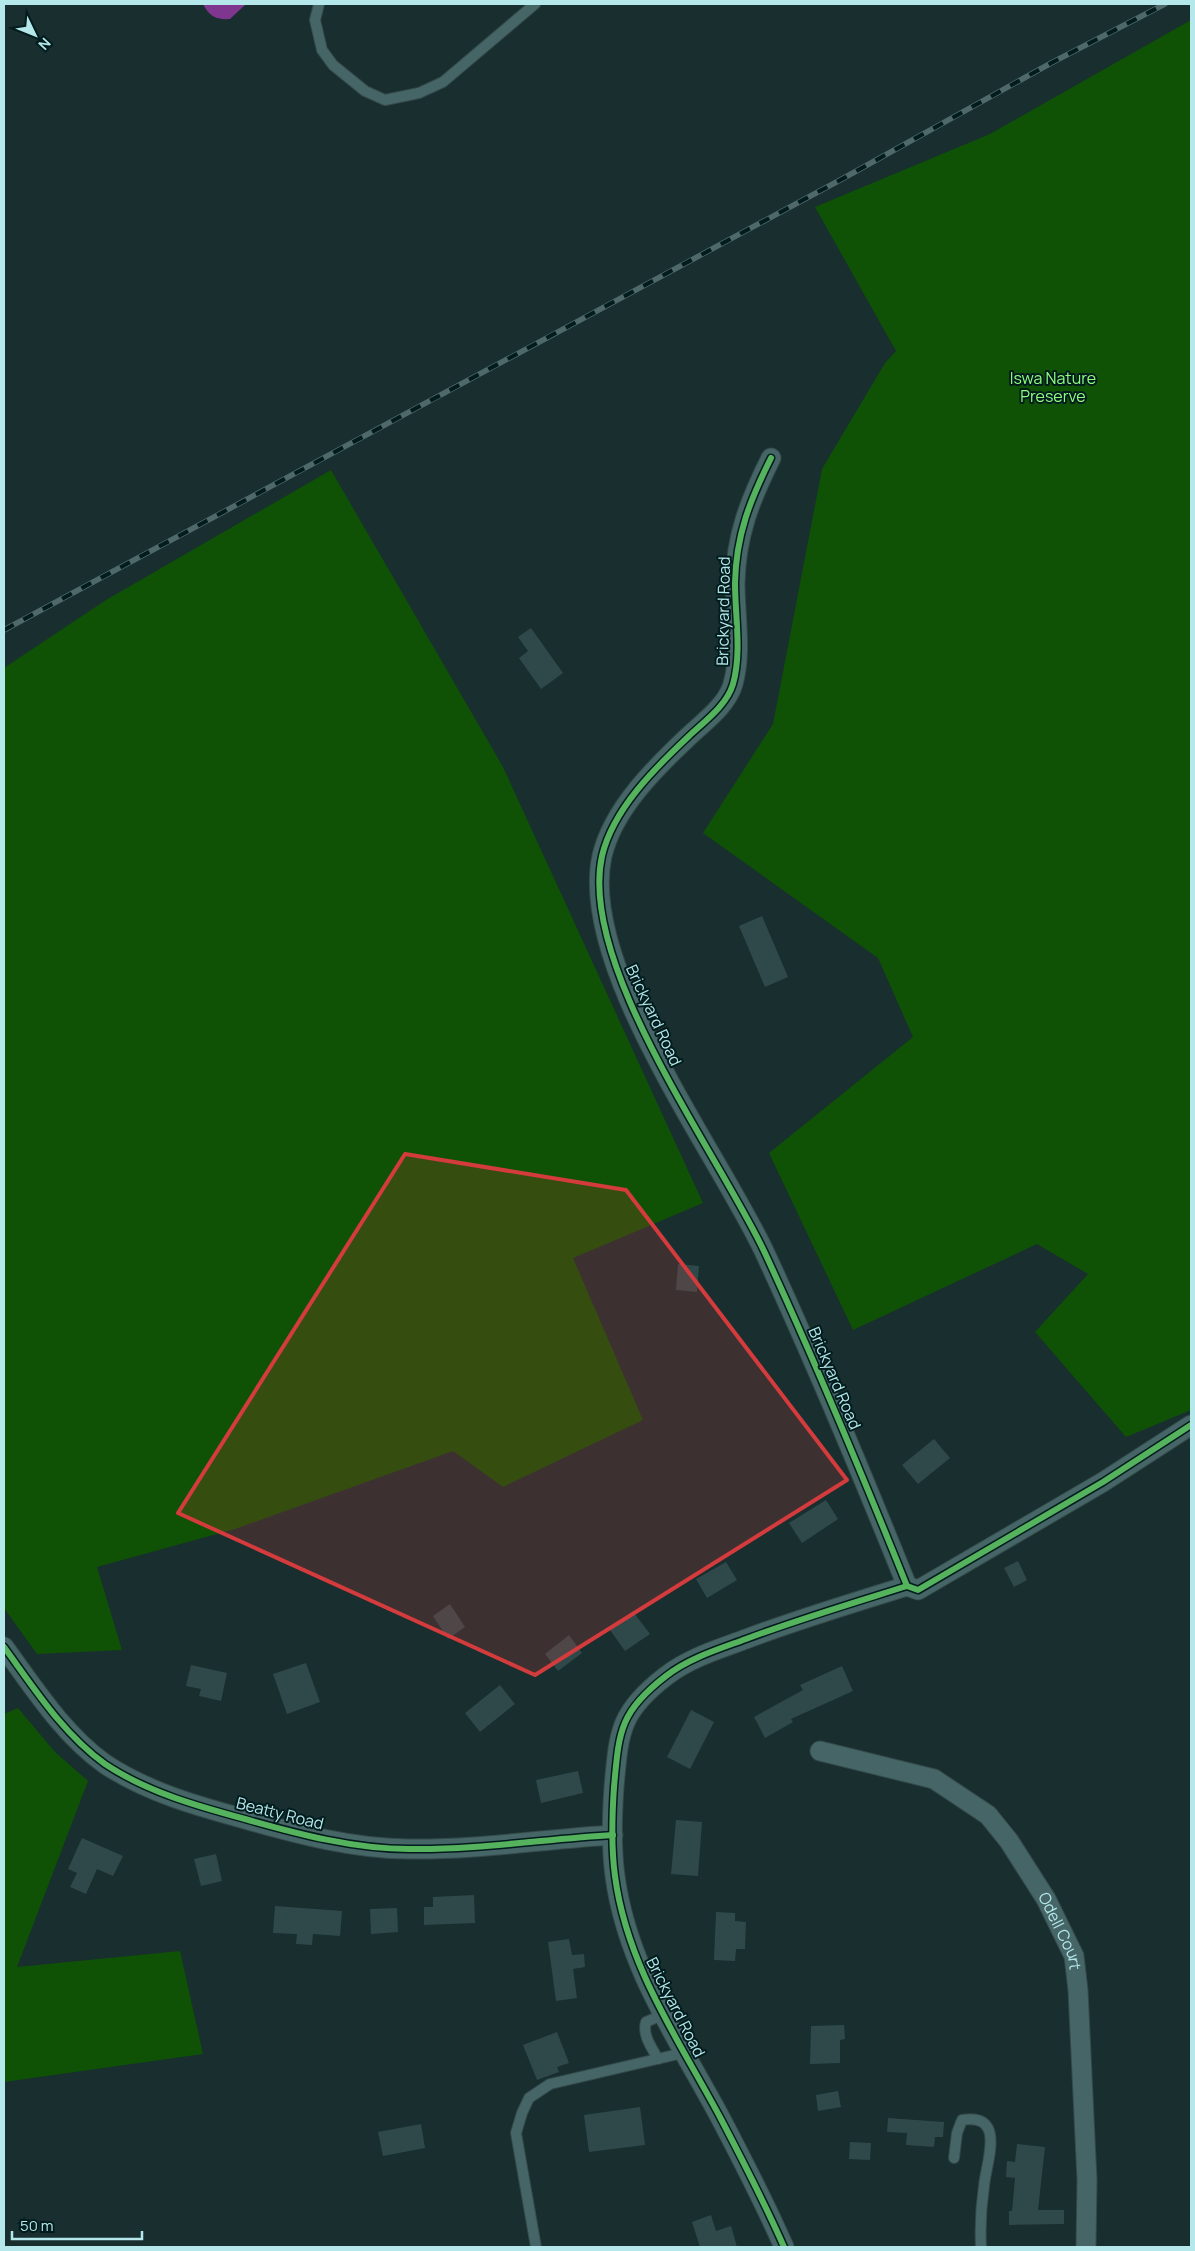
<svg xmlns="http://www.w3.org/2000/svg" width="1195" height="2251" font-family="Manrope,sans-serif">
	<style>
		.green { fill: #0f5206 }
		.water { fill: #7f368f }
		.building { fill: #2f494a }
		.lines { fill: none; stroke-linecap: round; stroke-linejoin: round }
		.lane-casing { stroke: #344949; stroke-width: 12 }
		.street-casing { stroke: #344949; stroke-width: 21 }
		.lane { stroke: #466567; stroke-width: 10 }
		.street { stroke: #466567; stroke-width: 19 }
		.rail-casing { stroke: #4f696a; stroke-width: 5.5 }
		.rail { stroke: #021c1e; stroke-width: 4; stroke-dasharray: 11; stroke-linecap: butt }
		.cycleway-casing { stroke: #021c1e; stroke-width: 9 }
		.cycleway { stroke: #56b35d; stroke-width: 6 }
		.marked { fill: #d33b3c; fill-opacity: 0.2; stroke: #d33b3c; stroke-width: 4; stroke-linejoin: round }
		.labels { text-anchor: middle; stroke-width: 4; stroke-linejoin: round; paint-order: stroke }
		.park-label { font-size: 16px; fill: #8efd7d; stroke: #021c1e }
		.street-label { font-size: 16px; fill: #b4e8eb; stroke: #021c1e }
	</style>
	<rect width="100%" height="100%" fill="#182e2f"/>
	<!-- green -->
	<g class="green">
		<polygon points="1191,20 1191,1410 1126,1437 1035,1332 1088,1274 1037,1244 853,1330 769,1153 913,1037 878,958 703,833 773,724 822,469 885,363 896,351 815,207 990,134"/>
		<polygon points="331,470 503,767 703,1203 573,1258 643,1420 503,1487 453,1451 235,1529 97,1567 122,1650 37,1654 4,1608 4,668 106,600"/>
		<polygon points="18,1708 55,1752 88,1781 17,1967 180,1951 203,2054 4,2082 4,1714"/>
	</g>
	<!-- water -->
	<path class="water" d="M203,4H246L230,19C216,20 209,16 203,4Z"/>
	<!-- building -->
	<g class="building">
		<polygon points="531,628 563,673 541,689 519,658 528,651 518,637"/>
		<polygon points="762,916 788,977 765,987 739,926"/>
		<polygon points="678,1264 699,1266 697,1292 676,1290"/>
		<polygon points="934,1439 950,1458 918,1484 902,1465"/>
		<polygon points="826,1500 838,1519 802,1543 789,1523"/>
		<polygon points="1018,1561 1027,1580 1014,1587 1004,1568"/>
		<polygon points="726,1562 737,1580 707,1598 696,1579"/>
		<polygon points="450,1604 465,1627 448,1639 433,1616"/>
		<polygon points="634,1613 650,1634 625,1651 610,1630"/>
		<polygon points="569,1635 582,1653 558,1671 545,1654"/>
		<polygon points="306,1663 320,1702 287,1714 273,1674"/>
		<polygon points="191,1665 227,1673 221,1701 199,1696 201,1689 186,1686"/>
		<polygon points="842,1666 853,1691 791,1719 793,1722 765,1738 754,1717 803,1690 800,1685"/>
		<polygon points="500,1685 515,1704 480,1732 465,1713"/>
		<polygon points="691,1710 714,1722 690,1769 667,1757"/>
		<polygon points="578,1771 583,1793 541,1803 536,1780"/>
		<polygon points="676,1820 702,1822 698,1876 671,1874"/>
		<polygon points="82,1838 123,1856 113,1876 97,1869 86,1894 70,1887 77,1873 68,1869"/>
		<polygon points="216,1854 222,1881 201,1886 194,1859"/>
		<polygon points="474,1895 475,1923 424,1925 424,1907 433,1907 433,1897"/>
		<polygon points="275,1906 342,1911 340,1936 313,1934 312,1945 296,1944 297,1934 273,1933"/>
		<polygon points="397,1908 398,1932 371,1934 370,1909"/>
		<polygon points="716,1912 735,1913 735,1921 746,1922 745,1949 736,1949 735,1961 714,1960"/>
		<polygon points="569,1939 572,1955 584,1954 585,1967 573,1969 577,1998 556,2001 548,1942"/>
		<polygon points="844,2025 845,2039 840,2040 840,2063 810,2064 811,2026"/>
		<polygon points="557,2032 569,2063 557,2067 559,2072 537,2080 523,2045"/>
		<polygon points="838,2091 841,2107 818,2111 816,2095"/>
		<polygon points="640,2107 645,2145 589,2152 584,2115"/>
		<polygon points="888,2118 944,2122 943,2137 935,2137 934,2147 906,2145 907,2133 887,2132"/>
		<polygon points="421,2124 425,2148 383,2156 378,2132"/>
		<polygon points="850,2142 871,2143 870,2160 849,2159"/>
		<polygon points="1017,2144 1045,2147 1038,2210 1064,2210 1064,2224 1009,2225 1009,2211 1012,2211 1015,2178 1006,2177 1007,2161 1015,2162"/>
		<polygon points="711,2215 716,2231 731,2226 737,2247 700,2247 692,2222"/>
	</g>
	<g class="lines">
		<defs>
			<g id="lane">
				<polyline points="319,4 315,20 322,50 333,65 365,91 385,100 419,93 443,82 535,4"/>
				<path d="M658,2059C652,2048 642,2035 646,2022L662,2015"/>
				<path d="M954,2158L957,2133L962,2120C1007,2113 986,2162 984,2186C981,2206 980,2227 981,2247"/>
				<polyline points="536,2247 516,2133 522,2113 529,2098 550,2084 683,2053"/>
			</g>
			<g id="street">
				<path d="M771,458C750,500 736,535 735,583C735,616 742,652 733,684C727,705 705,721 689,736C655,768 613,809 602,856C578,965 717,1152 764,1251C815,1361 862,1474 907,1586"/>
				<path d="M4,1647C34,1688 63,1734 105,1764C147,1792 197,1806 245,1819C298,1834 354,1849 409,1849C477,1850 545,1839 613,1835"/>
				<path id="s1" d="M820,1751L934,1779L988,1815L1009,1841L1046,1899L1074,1956L1078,1990L1087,2180L1086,2247"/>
				<path d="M784,2247C765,2204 743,2161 721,2119C679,2040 627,1967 615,1876C611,1847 612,1816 614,1787C619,1732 619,1712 666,1676C689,1658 719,1649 746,1639C799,1619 853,1603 907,1586L918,1590L1103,1482L1191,1425"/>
			</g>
		</defs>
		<!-- lane casing -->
		<use href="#lane" class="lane-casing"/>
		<!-- street casing -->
		<use href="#street" class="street-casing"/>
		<!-- lane -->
		<use href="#lane" class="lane"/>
		<!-- street -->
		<use href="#street" class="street"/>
		<defs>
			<polyline id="rail" points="4,630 842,179 1053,62 1165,4"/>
		</defs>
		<!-- rail casing -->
		<use href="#rail" class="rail-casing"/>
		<!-- rail -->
		<use href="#rail" class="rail"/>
		<defs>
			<g id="cycleway">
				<path d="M771,458C750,500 736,535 735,583C735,616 742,652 733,684C727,705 705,721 689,736C655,768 613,809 602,856C578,965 717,1152 764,1251C815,1361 862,1474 907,1586"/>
				<path d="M4,1647C34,1688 63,1734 105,1764C147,1792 197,1806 245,1819C298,1834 354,1849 409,1849C477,1850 545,1839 613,1835"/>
				<path d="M784,2247C765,2204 743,2161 721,2119C679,2040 627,1967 615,1876C611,1847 612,1816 614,1787C619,1732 619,1712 666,1676C689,1658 719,1649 746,1639C799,1619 853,1603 907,1586L918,1590L1103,1482L1191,1425"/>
			</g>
		</defs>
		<!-- cycleway casing -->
		<use href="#cycleway" class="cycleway-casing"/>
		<!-- cycleway -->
		<use href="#cycleway" class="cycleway"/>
	</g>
	<!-- marked area -->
	<path class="marked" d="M405,1154L626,1190L847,1480L535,1675L178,1513Z"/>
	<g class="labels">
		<!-- park labels -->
		<g class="park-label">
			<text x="1053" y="384">Iswa Nature<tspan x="1053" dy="18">Preserve</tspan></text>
		</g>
		<!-- street labels -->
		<g class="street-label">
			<text transform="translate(723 611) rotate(-89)" y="6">Brickyard Road</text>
			<text transform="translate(654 1015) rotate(65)" y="6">Brickyard Road</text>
			<text transform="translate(835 1378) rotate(67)" y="6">Brickyard Road</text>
			<text transform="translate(280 1813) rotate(14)" y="6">Beatty Road</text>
			<text dy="6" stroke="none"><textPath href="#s1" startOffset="320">Odell Court</textPath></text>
			<text transform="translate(676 2007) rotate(63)" y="6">Brickyard Road</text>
		</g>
	</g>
	<!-- border -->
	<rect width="1195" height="2251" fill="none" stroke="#b4e8eb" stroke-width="10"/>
	<!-- north arrow -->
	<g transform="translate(35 35) rotate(133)" stroke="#021c1e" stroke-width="4" paint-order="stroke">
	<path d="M0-4L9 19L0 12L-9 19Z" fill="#b4e8eb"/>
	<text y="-8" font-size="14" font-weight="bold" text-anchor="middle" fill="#b4e8eb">N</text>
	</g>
	<!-- scale -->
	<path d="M12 2231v8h130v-8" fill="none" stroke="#b4e8eb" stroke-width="2.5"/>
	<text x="20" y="2231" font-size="15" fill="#b4e8eb" stroke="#021c1e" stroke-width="4" paint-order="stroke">50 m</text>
</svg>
